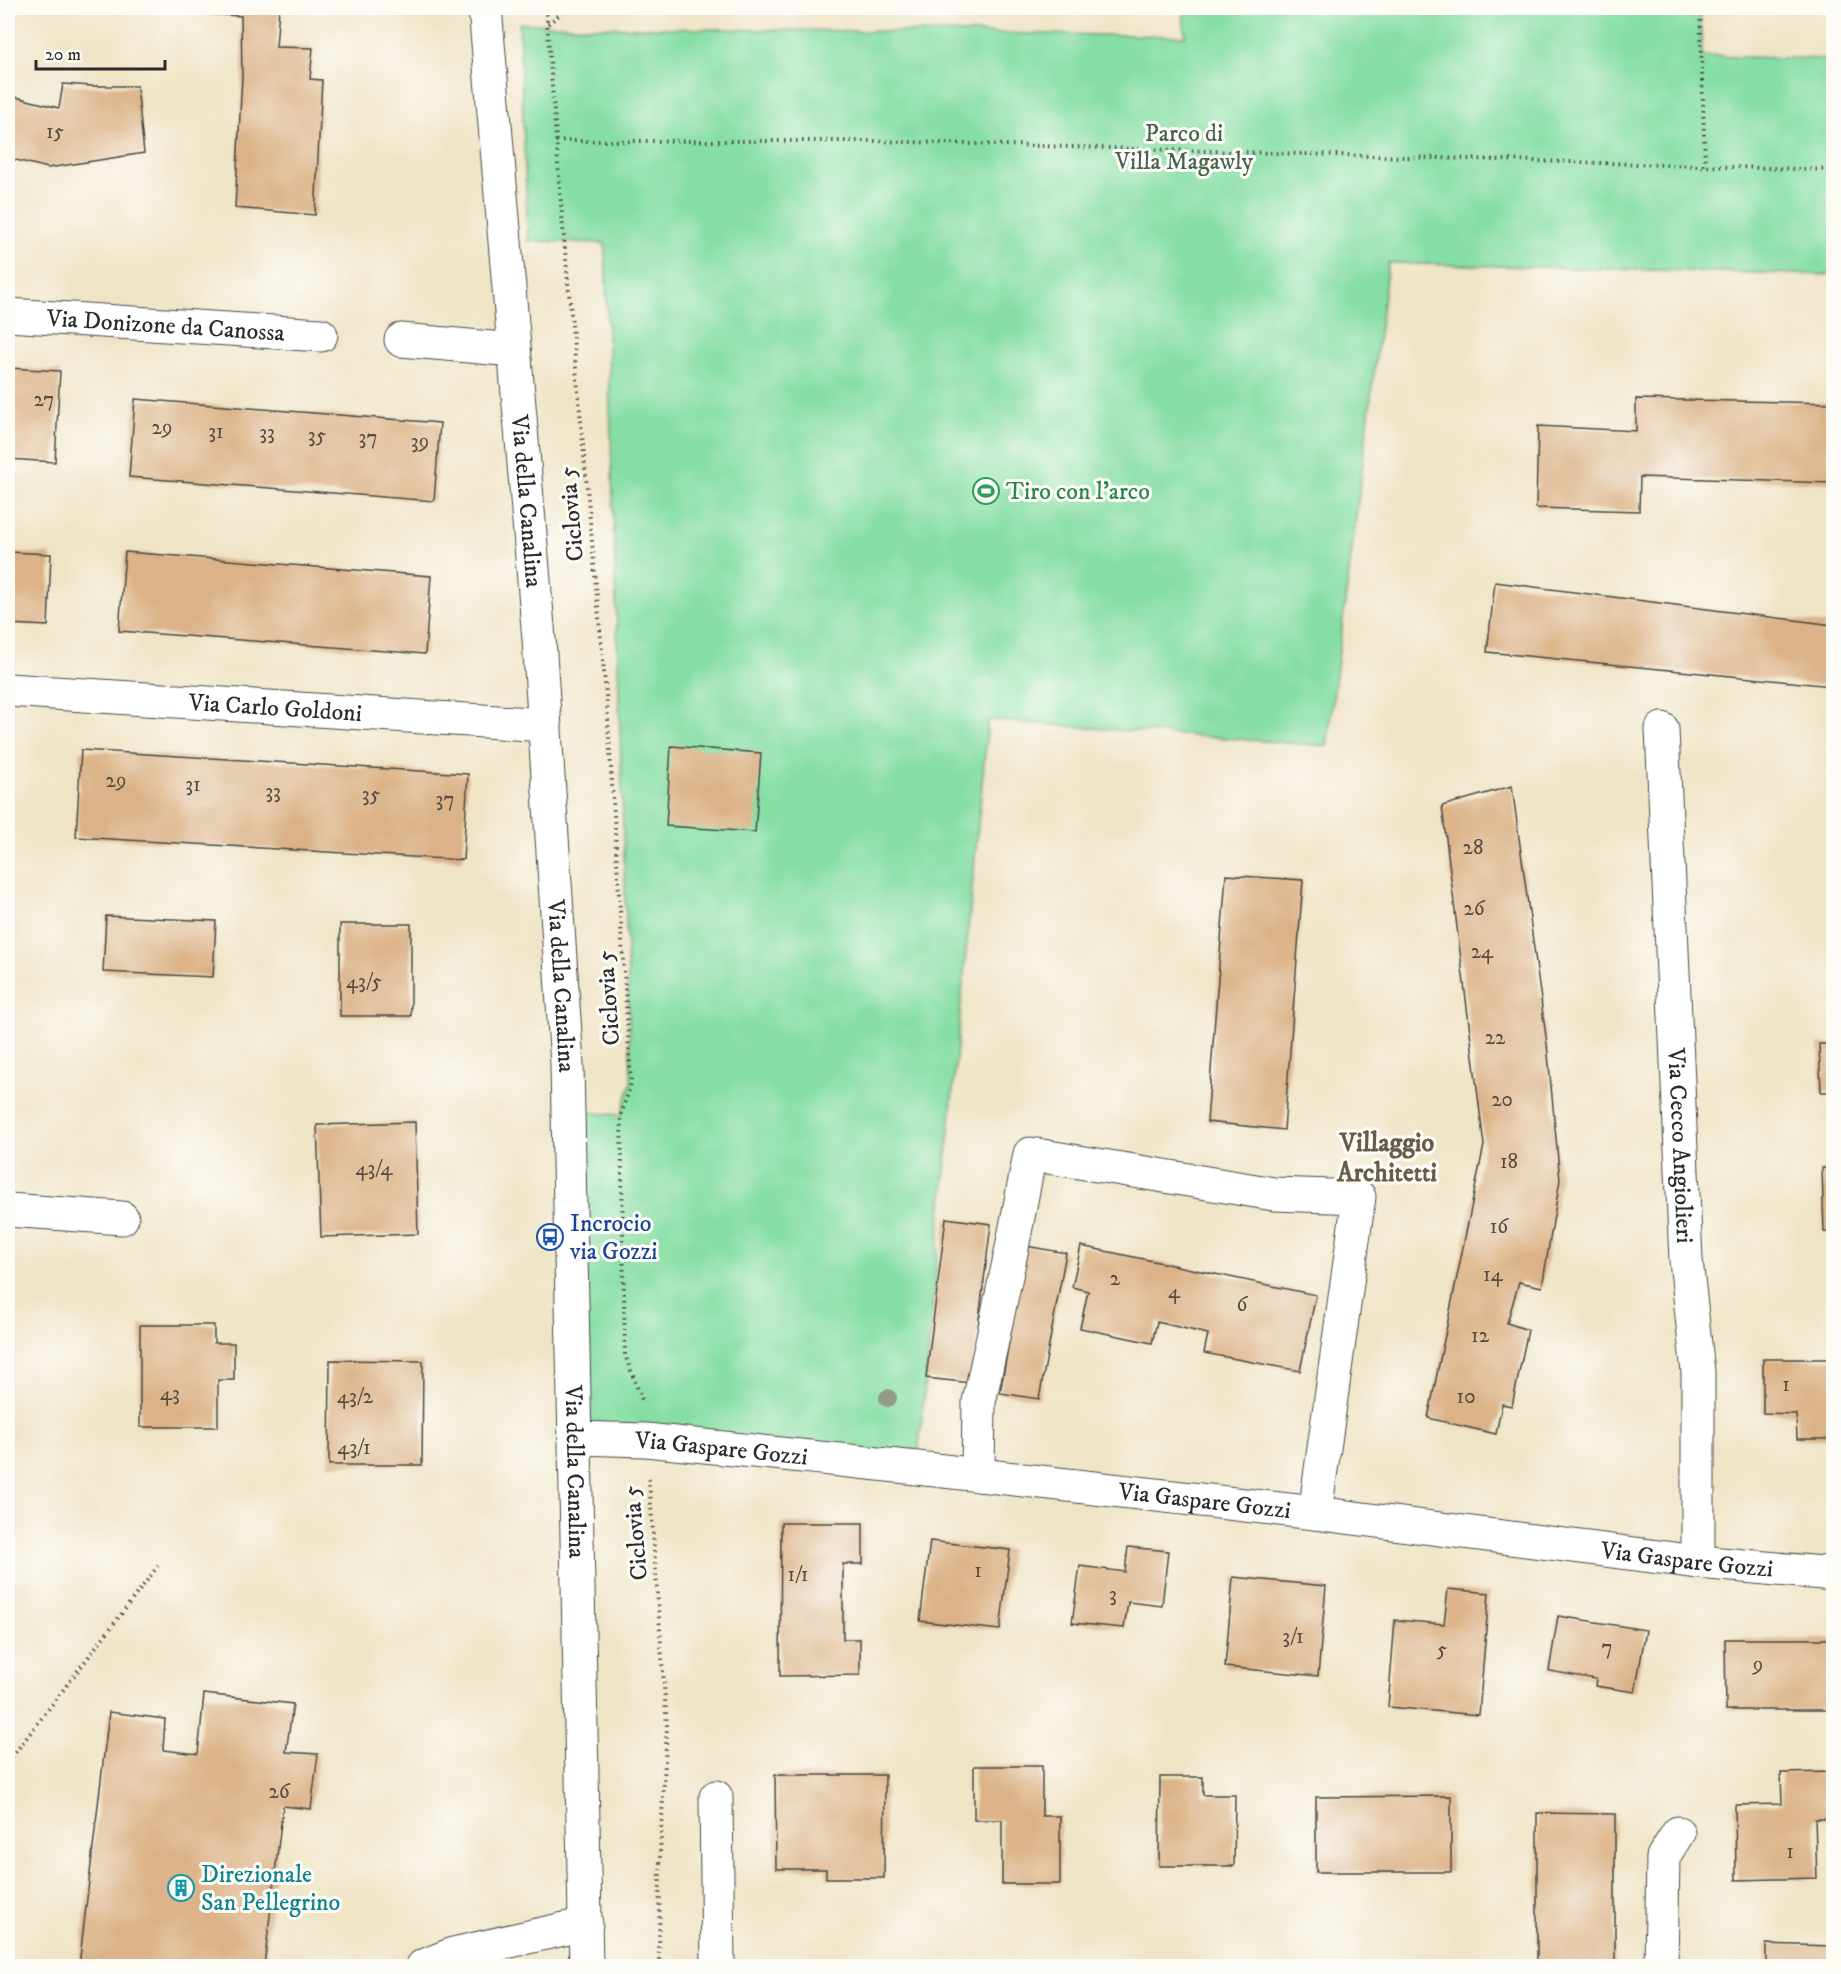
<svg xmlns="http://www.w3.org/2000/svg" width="1841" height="1974" font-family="'IM FELL DW Pica',serif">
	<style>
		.green { fill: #85dea3; stroke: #588467; stroke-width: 1.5 }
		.building { fill: #dcb388 }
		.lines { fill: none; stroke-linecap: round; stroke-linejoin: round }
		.minor-casing { stroke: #484742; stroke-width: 35 }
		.path { stroke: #484742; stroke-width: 4; stroke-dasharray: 1.5 4.5; stroke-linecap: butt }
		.minor { stroke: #fff; stroke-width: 33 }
		.tree { fill: #929c85 }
		.labels { text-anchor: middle; stroke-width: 6; stroke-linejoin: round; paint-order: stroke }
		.number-label { font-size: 21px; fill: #574d42 }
		.park-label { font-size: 24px; fill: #46614f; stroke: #fdfcf7 }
		.street-label { font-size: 24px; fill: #2b2b2b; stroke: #fdfcf7 }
		.leisure-label { font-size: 24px; fill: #27864d; stroke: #fdfcf7; text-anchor: start }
		.transit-label { font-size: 24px; fill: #164399; stroke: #fdfcf7; text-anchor: start }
		.culture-label { font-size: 24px; fill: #0d838f; stroke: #fdfcf7; text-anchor: start }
		.neighbourhood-label { font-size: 26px; font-weight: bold; fill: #695b4c; stroke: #fdfcf7 }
	</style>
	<rect width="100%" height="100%" fill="#fdfcf7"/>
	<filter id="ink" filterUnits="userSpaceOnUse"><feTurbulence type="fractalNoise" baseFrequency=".0167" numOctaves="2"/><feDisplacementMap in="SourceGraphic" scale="12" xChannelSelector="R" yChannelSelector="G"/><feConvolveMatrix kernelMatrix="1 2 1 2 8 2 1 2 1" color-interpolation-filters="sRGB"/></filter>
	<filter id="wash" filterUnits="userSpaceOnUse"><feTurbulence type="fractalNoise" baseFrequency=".008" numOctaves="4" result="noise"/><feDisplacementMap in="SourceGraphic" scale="24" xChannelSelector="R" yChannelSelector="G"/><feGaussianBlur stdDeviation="1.35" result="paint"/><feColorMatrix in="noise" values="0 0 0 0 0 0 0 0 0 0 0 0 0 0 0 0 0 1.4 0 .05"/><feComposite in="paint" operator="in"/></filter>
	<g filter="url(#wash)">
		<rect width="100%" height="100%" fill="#efe4c6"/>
		<!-- green -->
		<polygon class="green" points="1183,8 1700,8 1702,56 1833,59 1833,275 1388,263 1327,746 988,720 917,1468 575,1438 568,1111 621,1115 631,1083 605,243 528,241 519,23 589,27 1185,36"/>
		<g id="blocks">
			<!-- building -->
			<g class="building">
				<polygon points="205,8 279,8 276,47 313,48 310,79 322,80 315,215 235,208 242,76 241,16 205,14"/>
				<polygon points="63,84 91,86 137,86 144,153 48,168 8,158 8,95 59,108"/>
				<polygon points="8,368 60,371 55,462 8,459"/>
				<polygon points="135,399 440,423 434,501 129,477"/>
				<polygon points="1636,399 1833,403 1833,483 1640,477 1639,511 1536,508 1538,426 1636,431"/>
				<polygon points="8,552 51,554 48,626 8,624"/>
				<polygon points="125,552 431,576 425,654 119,631"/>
				<polygon points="1495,582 1833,625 1832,686 1487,652"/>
				<polygon points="671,746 761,753 755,832 666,826"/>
				<polygon points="81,750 468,774 463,860 76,837"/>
				<polygon points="1512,786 1547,1044 1560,1180 1542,1287 1519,1282 1507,1323 1528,1330 1512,1406 1502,1404 1496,1434 1428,1418 1484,1145 1442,806"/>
				<polygon points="1226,875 1303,880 1284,1130 1207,1122"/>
				<polygon points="106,916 216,921 213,977 103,972"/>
				<rect x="340" y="924" width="71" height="92"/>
				<polygon points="1819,1044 1833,1044 1833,1092 1821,1092"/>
				<polygon points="415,1122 418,1234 321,1237 317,1125"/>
				<polygon points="1822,1168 1833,1168 1833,1232 1824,1232"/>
				<polygon points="946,1218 991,1224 971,1383 926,1378"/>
				<polygon points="1026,1246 1066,1253 1039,1399 1000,1393"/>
				<polygon points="1081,1246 1316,1295 1300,1371 1204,1353 1208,1334 1157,1322 1152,1343 1080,1328 1088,1291 1072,1287"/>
				<polygon points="140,1325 214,1325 214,1343 234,1343 234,1380 218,1380 218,1427 140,1427"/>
				<polygon points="1763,1359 1833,1359 1833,1439 1797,1439 1796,1414 1763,1413"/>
				<polygon points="330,1360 423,1361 422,1465 329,1465"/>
				<polygon points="781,1523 863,1523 863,1564 843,1564 843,1639 860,1639 860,1675 780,1676"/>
				<polygon points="930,1541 1010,1550 1000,1630 920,1621"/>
				<polygon points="1128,1547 1168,1551 1162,1606 1128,1602 1124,1628 1072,1623 1080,1566 1125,1572"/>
				<polygon points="1233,1577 1326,1586 1318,1676 1225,1667"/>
				<polygon points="1448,1589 1489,1593 1479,1715 1388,1707 1395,1620 1444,1624"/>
				<polygon points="1558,1616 1646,1630 1635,1692 1595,1686 1596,1679 1549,1671"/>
				<polygon points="1725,1639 1833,1639 1833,1710 1726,1710"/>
				<polygon points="204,1694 293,1704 286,1752 318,1754 311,1809 283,1806 264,1966 79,1966 109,1712 165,1719 163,1750 198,1754"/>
				<polygon points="974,1766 1042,1766 1042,1816 1060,1816 1060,1884 1002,1884 1002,1820 974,1820"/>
				<polygon points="1833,1772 1833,1819 1815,1819 1817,1878 1736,1880 1735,1805 1782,1804 1781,1773"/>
				<polygon points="775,1775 885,1775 884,1878 826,1878 826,1869 776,1869"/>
				<polygon points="1160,1777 1203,1777 1203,1795 1235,1795 1234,1866 1159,1866"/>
				<polygon points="1451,1796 1451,1872 1316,1872 1316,1797"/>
				<polygon points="1537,1813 1615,1814 1615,1966 1537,1966"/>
				<polygon points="1766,1944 1833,1946 1833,1966 1766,1966"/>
			</g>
		</g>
	</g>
	<g filter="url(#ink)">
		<use href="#blocks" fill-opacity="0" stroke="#484742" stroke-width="1.5"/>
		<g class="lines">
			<defs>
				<g id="minor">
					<path id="s1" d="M485,8L539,639L567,1065L586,1966"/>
					<path id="s2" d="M8,315L321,335"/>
					<polyline points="401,340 514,350"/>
					<path id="s3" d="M8,690L545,725"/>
					<path id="s4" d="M1662,729L1686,1260L1698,1372V1562"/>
					<polyline points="8,1210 122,1218"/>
					<path id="s5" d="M575,1438L646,1440L917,1468L1315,1513L1698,1562L1834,1574"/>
					<polyline points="978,1475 979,1402 1012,1248 1030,1154 1274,1194 1359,1197 1315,1513"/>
					<polyline points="716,1797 718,1966"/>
					<polyline points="423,1966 453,1954 586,1924"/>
					<polyline points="1661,1966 1663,1857 1678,1833"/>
				</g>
			</defs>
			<!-- minor casing -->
			<use href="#minor" class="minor-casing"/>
			<!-- path -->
			<g class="path">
				<polyline points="546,8 562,216 607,705 631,1083 621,1115 625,1355 642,1400"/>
				<polyline points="1700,8 1705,166"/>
				<polyline points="548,24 568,8"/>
				<polyline points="556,141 875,141 1834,170"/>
				<polyline points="649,1479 667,1726 660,1853 659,1966"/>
				<polyline points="8,1762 158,1566"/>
			</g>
			<!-- minor -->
			<use href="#minor" class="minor"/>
		</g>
		<!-- trees -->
		<circle class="tree" cx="888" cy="1398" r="9"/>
	</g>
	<!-- icons -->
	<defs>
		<symbol id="stadium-ring" viewBox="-11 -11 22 22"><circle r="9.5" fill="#fdfcf7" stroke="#2e9e5b" stroke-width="1.5"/><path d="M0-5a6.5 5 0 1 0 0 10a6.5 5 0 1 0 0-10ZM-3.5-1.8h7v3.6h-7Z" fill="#2e9e5b"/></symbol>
		<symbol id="bus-ring" viewBox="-11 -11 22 22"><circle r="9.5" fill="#fdfcf7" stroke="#1a4fb4" stroke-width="1.5"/><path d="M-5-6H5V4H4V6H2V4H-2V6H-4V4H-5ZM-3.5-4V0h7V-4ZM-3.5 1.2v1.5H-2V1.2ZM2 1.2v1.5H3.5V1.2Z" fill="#1a4fb4"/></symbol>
		<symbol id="building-ring" viewBox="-11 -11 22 22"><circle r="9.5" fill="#fdfcf7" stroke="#0f9aa8" stroke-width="1.5"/><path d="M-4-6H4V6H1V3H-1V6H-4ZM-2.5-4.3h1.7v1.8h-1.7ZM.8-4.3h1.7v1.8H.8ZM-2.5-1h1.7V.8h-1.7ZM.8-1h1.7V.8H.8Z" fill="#0f9aa8"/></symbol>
	</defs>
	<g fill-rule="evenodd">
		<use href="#stadium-ring" x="971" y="476" width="30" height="30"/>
		<use href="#bus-ring" x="535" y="1222" width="30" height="30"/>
		<use href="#building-ring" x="166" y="1873" width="30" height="30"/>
	</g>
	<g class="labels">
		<!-- number labels -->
		<g class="number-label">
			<text x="55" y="138">15</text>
			<text x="44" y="406">27</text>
			<text x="162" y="434">29</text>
			<text x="216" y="438">31</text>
			<text x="267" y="439">33</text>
			<text x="317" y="442">35</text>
			<text x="368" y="444">37</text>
			<text x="420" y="448">39</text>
			<text x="116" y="787">29</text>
			<text x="193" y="791">31</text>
			<text x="273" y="798">33</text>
			<text x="371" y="801">35</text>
			<text x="445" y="806">37</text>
			<text x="1473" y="854">28</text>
			<text x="1474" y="915">26</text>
			<text x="1482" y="958">24</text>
			<text x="364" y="988">43/5</text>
			<text x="1495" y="1044">22</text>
			<text x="1502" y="1106">20</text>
			<text x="1509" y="1168">18</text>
			<text x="374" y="1175">43/4</text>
			<text x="1499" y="1233">16</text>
			<text x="1493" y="1281">14</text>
			<text x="1115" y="1285">2</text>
			<text x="1174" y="1298">4</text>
			<text x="1242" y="1311">6</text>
			<text x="1480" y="1342">12</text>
			<text x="1786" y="1391">1</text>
			<text x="170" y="1400">43</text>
			<text x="355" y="1403">43/2</text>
			<text x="1466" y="1403">10</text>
			<text x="354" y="1454">43/1</text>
			<text x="978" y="1577">1</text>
			<text x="798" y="1581">1/1</text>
			<text x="1113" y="1601">3</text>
			<text x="1293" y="1643">3/1</text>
			<text x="1607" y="1654">7</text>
			<text x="1442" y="1656">5</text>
			<text x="1758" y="1671">9</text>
			<text x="279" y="1798">26</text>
			<text x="1790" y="1858">1</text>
		</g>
		<!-- park labels -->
		<g class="park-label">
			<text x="1184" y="141">Parco di<tspan x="1184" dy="28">Villa Magawly</tspan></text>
		</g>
		<!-- street labels -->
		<g class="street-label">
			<text dy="8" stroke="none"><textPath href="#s2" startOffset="158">Via Donizone da Canossa</textPath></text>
			<text dy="8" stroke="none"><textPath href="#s1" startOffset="495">Via della Canalina</textPath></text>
			<text transform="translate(571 514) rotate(-95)" y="8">Ciclovia 5</text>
			<text dy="8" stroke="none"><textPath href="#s3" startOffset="268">Via Carlo Goldoni</textPath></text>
			<text dy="8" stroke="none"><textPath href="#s1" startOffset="981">Via della Canalina</textPath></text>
			<text transform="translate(608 998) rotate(-94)" y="8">Ciclovia 5</text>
			<text dy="8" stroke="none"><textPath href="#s4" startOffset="417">Via Cecco Angiolieri</textPath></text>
			<text dy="8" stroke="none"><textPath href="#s5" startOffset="147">Via Gaspare Gozzi</textPath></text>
			<text dy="8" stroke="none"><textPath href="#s1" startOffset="1467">Via della Canalina</textPath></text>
			<text dy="8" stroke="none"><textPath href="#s5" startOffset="633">Via Gaspare Gozzi</textPath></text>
			<text transform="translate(635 1533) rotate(-95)" y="8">Ciclovia 5</text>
			<text dy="8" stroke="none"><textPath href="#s5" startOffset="1119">Via Gaspare Gozzi</textPath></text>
		</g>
		<!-- leisure labels -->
		<g class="leisure-label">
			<text x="1006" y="499">Tiro con l'arco</text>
		</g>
		<!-- transit labels -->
		<g class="transit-label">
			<text x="570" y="1231">Incrocio<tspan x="570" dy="28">via Gozzi</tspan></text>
		</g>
		<!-- culture labels -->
		<g class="culture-label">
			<text x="201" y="1882">Direzionale<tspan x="201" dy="28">San Pellegrino</tspan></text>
		</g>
		<!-- neighbourhood labels -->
		<g class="neighbourhood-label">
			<text x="1387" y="1151">Villaggio<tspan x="1387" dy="30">Architetti</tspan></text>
		</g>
	</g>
	<!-- margin -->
	<rect width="1841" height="1974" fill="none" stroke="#fdfcf7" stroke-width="30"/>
	<!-- scale -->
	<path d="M36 60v9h129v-9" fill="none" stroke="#2b2b2b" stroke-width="3"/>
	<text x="45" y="60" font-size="18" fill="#2b2b2b" stroke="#fdfcf7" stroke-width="4.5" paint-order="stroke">20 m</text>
</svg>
